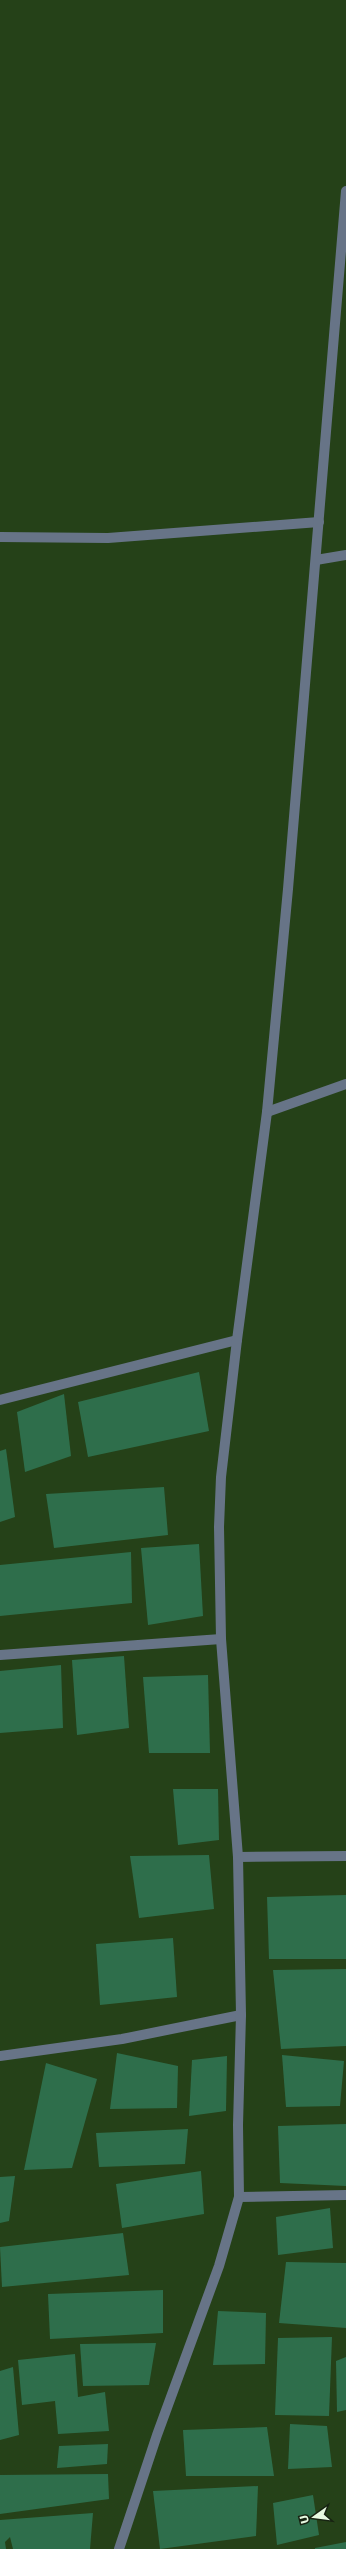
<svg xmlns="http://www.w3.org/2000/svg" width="346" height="2549" font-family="'DejaVu Sans',sans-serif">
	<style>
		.building { fill: #2e6e4b }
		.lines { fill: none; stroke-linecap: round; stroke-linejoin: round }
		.lane { stroke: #677487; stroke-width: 10 }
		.street { stroke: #677487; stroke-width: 10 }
	</style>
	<rect width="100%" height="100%" fill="#254118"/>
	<!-- building -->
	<g class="building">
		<polygon points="199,1372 209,1431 88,1457 78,1402"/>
		<polygon points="64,1394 71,1456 25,1472 17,1412"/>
		<polygon points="6,1449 15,1517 0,1522 0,1451"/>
		<polygon points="164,1487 168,1535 54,1548 46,1494"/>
		<polygon points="199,1544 203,1616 148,1625 141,1548"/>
		<polygon points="131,1552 132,1603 0,1616 0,1565"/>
		<polygon points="124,1656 129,1728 77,1735 72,1660"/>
		<polygon points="61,1665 63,1728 0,1733 0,1671"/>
		<polygon points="208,1675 210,1753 149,1753 143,1677"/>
		<polygon points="173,1789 218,1789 219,1840 178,1845"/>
		<polygon points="209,1855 214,1909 139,1918 130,1856"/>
		<polygon points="346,1895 346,1959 269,1959 267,1897"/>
		<polygon points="173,1938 177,1997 100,2005 96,1944"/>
		<polygon points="346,1969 346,2046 281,2049 273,1970"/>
		<polygon points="117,2053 178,2066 177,2108 110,2109"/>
		<polygon points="282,2055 344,2061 340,2106 286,2107"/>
		<polygon points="227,2056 226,2111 189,2116 192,2060"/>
		<polygon points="46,2063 97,2079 72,2168 24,2170"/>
		<polygon points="346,2124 346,2186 280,2183 278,2126"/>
		<polygon points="188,2129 185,2164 99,2167 96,2133"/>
		<polygon points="201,2171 204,2214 122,2228 116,2184"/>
		<polygon points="15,2176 9,2221 0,2223 0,2177"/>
		<polygon points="330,2208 333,2248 278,2255 276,2217"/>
		<polygon points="123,2233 129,2275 2,2287 0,2247"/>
		<polygon points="286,2262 346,2263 346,2328 279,2323"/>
		<polygon points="163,2290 163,2333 50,2339 48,2294"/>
		<polygon points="218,2311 266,2313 265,2364 213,2365"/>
		<polygon points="332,2337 329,2416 275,2415 278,2338"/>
		<polygon points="156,2343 149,2385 83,2386 80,2344"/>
		<polygon points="75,2354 78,2397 105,2392 109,2431 58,2434 55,2401 22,2405 18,2360"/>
		<polygon points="346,2357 346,2410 337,2412 336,2361"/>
		<polygon points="13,2367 19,2435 0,2440 0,2371"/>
		<polygon points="290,2424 327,2426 332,2467 288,2469"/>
		<polygon points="267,2427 274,2476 186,2476 183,2430"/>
		<polygon points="108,2444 107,2464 57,2468 59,2446"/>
		<polygon points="108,2474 109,2499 0,2514 0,2475"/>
		<polygon points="258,2486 256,2536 160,2549 153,2491"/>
		<polygon points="313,2495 319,2535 277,2545 273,2503"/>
		<polygon points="93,2513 90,2549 13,2549 10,2537 5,2542 6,2549 0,2549 0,2520"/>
		<polygon points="346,2542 346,2549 315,2549 315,2548"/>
	</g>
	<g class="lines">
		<!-- lane -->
		<g class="lane">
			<polyline points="316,560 346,555"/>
			<polyline points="0,1400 237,1340"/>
		</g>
		<!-- street -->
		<g class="street">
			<polyline points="0,537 108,538 319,522"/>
			<polyline points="267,1112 346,1084"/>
			<polyline points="0,1655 221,1639"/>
			<polyline points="238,1857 346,1856"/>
			<polyline points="0,2056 122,2039 241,2015"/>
			<polyline points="239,2197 346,2195"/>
			<polyline points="119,2549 157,2435 219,2266 239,2197 238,2125 241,2015 238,1857 221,1639 219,1527 221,1477 237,1340 267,1112 288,889 346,191"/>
		</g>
	</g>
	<!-- north arrow -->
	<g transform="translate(314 2517) rotate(256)" stroke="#172312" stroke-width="3" paint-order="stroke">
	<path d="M0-3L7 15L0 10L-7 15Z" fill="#e7f9e1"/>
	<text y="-6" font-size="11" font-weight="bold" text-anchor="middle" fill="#e7f9e1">U</text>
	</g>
</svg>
